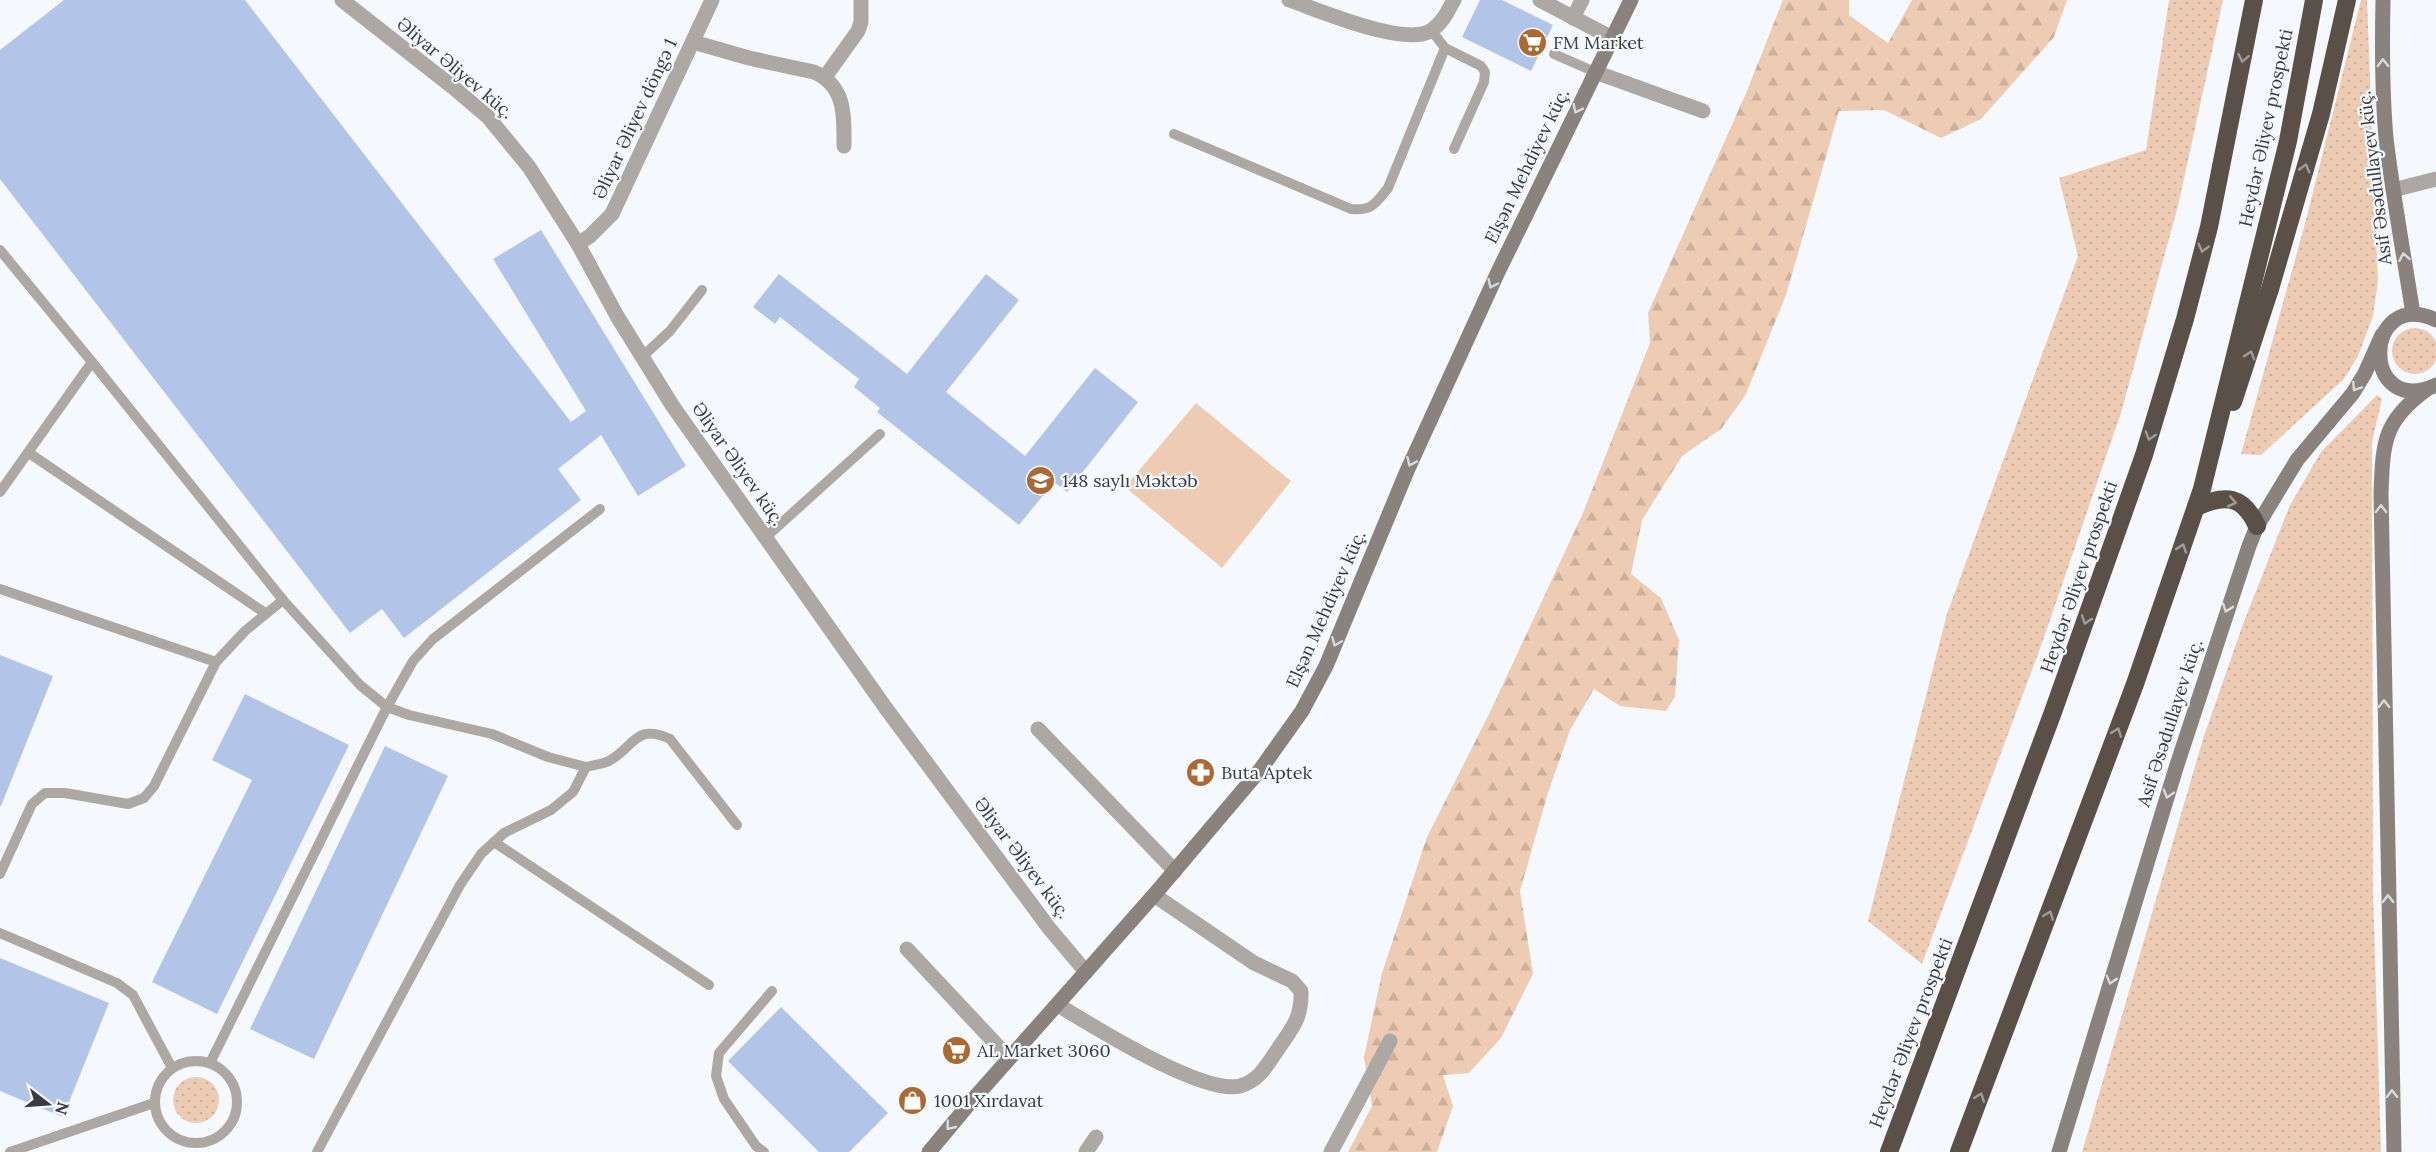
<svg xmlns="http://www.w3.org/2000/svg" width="2436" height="1152" font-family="Lora,serif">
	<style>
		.grass { fill: url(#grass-dots) }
		.forest { fill: url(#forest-firs) }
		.green { fill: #eeccb4 }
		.building { fill: #b2c4e7 }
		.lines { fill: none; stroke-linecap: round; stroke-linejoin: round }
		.service { stroke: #aea8a4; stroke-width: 10 }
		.minor { stroke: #aea8a4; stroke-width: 15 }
		.tertiary { stroke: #aea8a4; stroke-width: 15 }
		.secondary { stroke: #8a827c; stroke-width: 15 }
		.motorway { stroke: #5b5048; stroke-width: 18 }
		.oneway { stroke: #a09c99 }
		.oneway2 { stroke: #dadadd }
		.labels { text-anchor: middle; stroke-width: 4.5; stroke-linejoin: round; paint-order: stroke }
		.poi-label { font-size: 18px; fill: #393b41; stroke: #f5f8fd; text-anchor: start }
		.street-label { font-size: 18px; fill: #393b41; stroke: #f5f8fd }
	</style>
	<defs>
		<pattern id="grass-dots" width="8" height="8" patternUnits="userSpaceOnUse" patternTransform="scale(1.5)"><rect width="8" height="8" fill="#eeccb4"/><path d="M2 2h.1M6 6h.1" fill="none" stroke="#cdb09c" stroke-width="1.8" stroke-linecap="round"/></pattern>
		<pattern id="forest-firs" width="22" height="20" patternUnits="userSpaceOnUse" patternTransform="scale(1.5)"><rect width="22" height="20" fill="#eeccb4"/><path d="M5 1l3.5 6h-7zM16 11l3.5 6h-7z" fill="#cdb09c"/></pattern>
	</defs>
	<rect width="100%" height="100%" fill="#f5f8fd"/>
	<!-- grass -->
	<g class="grass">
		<polygon points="2169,0 2223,0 2178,206 2121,413 2041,646 1922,964 1868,921 1947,614 2078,256 2059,178 2146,150"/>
		<polygon points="2361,0 2367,0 2378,281 2373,316 2358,356 2344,379 2261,455 2241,454 2306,220"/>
		<circle cx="2415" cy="351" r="23"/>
		<polygon points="2377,395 2382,399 2372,442 2373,891 2381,1152 2082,1152 2203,739 2243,624 2290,505 2321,452"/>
		<circle cx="196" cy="1100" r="23"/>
	</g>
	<!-- forest -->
	<polygon class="forest" points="1783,0 1849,0 1849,15 1888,43 1912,0 2067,0 2054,37 1981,119 1941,138 1884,110 1839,111 1786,295 1745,396 1721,429 1682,456 1642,520 1631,574 1661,598 1679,640 1675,697 1666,711 1620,706 1594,689 1570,730 1547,796 1520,891 1533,974 1501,1038 1469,1073 1443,1075 1453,1106 1437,1152 1348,1152 1372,1106 1364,1057 1382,973 1427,837 1490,712 1583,513 1650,343 1648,313 1747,91"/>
	<!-- green -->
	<polygon class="green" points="1196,403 1291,481 1222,568 1125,487"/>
	<!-- building -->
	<g class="building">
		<polygon points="64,0 245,0 571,422 586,411 493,259 541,230 686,466 638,496 601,435 558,469 581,500 404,638 382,609 350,633 0,179 0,50"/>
		<polygon points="1480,0 1502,0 1553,25 1531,71 1462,37"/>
		<polygon points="779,274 907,374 986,274 1019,300 946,392 1025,456 1095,368 1138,402 1067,492 1054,482 1019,525 877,412 880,408 854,387 859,379 780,317 775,324 753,307"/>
		<polygon points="0,655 53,676 1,806 0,806"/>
		<polygon points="245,694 349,745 217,1014 152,982 252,780 212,760"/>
		<polygon points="385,746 448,776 314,1059 250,1029"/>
		<polygon points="0,958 109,1003 63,1117 0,1091"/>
		<polygon points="781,1007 888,1113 849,1152 819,1152 728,1061"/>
	</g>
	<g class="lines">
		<!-- service -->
		<g class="service">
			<polyline points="1431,30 1445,48 1481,66 1485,72 1484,82 1454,149"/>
			<polyline points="1554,54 1595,72"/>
			<path d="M1174,134L1351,209C1372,211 1375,204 1388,188L1445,48"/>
			<polyline points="0,250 92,362 283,600 360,685 387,707 409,715 492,734 548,757 586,767"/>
			<polyline points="642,357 670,331 702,290"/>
			<polyline points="29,453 265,613"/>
			<polyline points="0,492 92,362"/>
			<polyline points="766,537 880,434"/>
			<polyline points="0,589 216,662"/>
			<polyline points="494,842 709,985"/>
			<polyline points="0,874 32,804 45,793 65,793 128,804 144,798 154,786 216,662 245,631 283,600"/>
			<polyline points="0,933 117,983 133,995 172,1068"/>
			<circle cx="196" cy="1102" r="41"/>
			<polyline points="210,1063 387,707 413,661 433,639 600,509"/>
			<polyline points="10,1152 154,1103"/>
			<path d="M317,1152L460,885L481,854L504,833L551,810L573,792L586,767C593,765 603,764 609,761C635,746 636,723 670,739L737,825"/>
			<polyline points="764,1152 756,1146 724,1099 716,1076 719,1053 772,991"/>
		</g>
		<!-- minor -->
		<g class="minor">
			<path d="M1289,0C1319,10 1406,48 1432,30C1443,22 1448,11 1454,0"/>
			<polyline points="1540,0 1612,38"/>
			<polyline points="1573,18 1582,0"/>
			<path d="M693,42L749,58L814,72C846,86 844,116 844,146"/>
			<polyline points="1595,72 1703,111"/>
			<polyline points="825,77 858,31 861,22 861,0"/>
			<polyline points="2393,190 2436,179"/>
			<polyline points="578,244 590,236 612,214 712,0"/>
			<polyline points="1038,729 1175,871"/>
			<polyline points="907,949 1009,1058"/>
			<path d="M1058,1005C1093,1026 1202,1095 1240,1086C1258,1081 1266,1067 1276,1052C1291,1029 1302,1020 1301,991L1292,981L1254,963L1154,895"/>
			<polyline points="1086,1152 1096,1137"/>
			<polyline points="1331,1152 1390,1041"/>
		</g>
		<!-- tertiary -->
		<polyline class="tertiary" points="342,0 454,88 488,117 529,167 578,244 617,316 672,405 885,707 1049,928 1086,972"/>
		<!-- secondary -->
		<g class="secondary">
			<path d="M2383,0C2382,46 2382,92 2386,138C2393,197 2404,256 2413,314"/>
			<path d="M2436,320C2362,286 2360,420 2436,385"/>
			<polyline points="929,1152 969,1104 1154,895 1260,770 1302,711 1326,666 1407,471 1498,272 1631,0"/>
			<polyline points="2059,1152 2176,768 2249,546 2257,526 2297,460 2353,393 2365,373 2382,335"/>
			<path d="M2394,1152L2381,493C2383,443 2383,421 2426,390"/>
		</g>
		<!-- motorway -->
		<g class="motorway">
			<polyline points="2233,402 2270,289 2321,114 2347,0"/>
			<path d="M2196,507C2225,494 2243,495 2257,526"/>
			<polyline points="1889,1152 2053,712 2144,455 2185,319 2209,227 2254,0"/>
			<polyline points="1959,1152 2135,684 2202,489 2288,141 2314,0"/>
		</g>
	</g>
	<!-- one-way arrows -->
	<defs><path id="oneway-chevron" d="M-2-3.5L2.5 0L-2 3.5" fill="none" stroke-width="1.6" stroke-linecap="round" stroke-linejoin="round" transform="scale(1.5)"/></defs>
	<g class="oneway">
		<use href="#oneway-chevron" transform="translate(2243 58) rotate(101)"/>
		<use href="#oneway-chevron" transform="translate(2305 168) rotate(-74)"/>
		<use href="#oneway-chevron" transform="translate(2203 248) rotate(105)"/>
		<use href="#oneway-chevron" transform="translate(2250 355) rotate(-73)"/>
		<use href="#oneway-chevron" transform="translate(2150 436) rotate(107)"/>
		<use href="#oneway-chevron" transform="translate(2232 502) rotate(13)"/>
		<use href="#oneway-chevron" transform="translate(2182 548) rotate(-71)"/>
		<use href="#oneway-chevron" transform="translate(2086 620) rotate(109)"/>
		<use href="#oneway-chevron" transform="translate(2117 732) rotate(-70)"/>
		<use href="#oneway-chevron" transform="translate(2049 915) rotate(-69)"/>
		<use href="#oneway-chevron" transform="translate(1980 1097) rotate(-69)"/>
	</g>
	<g class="oneway2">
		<use href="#oneway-chevron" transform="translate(2383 63) rotate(-91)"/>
		<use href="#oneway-chevron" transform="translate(1577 109) rotate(116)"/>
		<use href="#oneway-chevron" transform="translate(2404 257) rotate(-100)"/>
		<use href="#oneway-chevron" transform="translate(1492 284) rotate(115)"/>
		<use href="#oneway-chevron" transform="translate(2356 387) rotate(123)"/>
		<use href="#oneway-chevron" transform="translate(1411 462) rotate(114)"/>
		<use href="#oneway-chevron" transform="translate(2381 509) rotate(-90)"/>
		<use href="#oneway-chevron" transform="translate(2227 608) rotate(109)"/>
		<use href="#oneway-chevron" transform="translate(1336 642) rotate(113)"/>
		<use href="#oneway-chevron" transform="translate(2384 704) rotate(-91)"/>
		<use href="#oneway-chevron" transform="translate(2168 794) rotate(107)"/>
		<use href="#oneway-chevron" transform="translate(2388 899) rotate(-91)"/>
		<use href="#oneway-chevron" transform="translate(2111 980) rotate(107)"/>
		<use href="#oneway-chevron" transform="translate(2392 1094) rotate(-91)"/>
		<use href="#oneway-chevron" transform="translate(950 1126) rotate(129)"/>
	</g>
	<!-- icons -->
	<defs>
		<symbol id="supermarket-disc" viewBox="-11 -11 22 22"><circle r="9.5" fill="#ab6a34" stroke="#f5f8fd"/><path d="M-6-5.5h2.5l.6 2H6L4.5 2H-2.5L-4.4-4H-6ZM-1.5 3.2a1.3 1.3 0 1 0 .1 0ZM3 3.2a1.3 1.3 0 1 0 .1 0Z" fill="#fff"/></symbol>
		<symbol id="school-disc" viewBox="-11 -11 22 22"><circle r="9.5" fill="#ab6a34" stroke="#f5f8fd"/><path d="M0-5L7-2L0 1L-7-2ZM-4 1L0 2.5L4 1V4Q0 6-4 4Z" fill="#fff"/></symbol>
		<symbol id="pharmacy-disc" viewBox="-11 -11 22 22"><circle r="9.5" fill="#ab6a34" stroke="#f5f8fd"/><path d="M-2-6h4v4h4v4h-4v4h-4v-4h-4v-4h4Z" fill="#fff"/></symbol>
		<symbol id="shop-disc" viewBox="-11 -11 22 22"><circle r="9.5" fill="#ab6a34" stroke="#f5f8fd"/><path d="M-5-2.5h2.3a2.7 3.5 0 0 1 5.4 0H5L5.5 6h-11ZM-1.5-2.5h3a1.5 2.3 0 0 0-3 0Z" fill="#fff"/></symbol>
	</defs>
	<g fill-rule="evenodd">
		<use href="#supermarket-disc" x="1516" y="26" width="33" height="33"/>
		<use href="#school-disc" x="1024" y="464" width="33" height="33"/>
		<use href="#pharmacy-disc" x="1184" y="756" width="33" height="33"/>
		<use href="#supermarket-disc" x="940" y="1034" width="33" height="33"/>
		<use href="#shop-disc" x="896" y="1084" width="33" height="33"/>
	</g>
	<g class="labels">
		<!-- poi labels -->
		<g class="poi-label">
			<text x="1553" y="49">FM Market</text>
			<text x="1062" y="487">148 saylı Məktəb</text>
			<text x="1221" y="779">Buta Aptek</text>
			<text x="977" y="1057">AL Market 3060</text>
			<text x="934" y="1107">1001 Xırdavat</text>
		</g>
		<!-- street labels -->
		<g class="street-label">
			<text transform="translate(455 68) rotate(40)" y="6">Əliyar Əliyev küç.</text>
			<text transform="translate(635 119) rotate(-65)" y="6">Əliyar Əliyev döngə 1</text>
			<text transform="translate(2266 128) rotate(-78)" y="6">Heydər Əliyev prospekti</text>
			<text transform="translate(1527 166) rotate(-64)" y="6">Elşən Mehdiyev küç.</text>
			<text transform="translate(2375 178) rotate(-97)" y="6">Asif Əsədullayev küç.</text>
			<text transform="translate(738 464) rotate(55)" y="6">Əliyar Əliyev küç.</text>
			<text transform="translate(2079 577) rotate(-71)" y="6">Heydər Əliyev prospekti</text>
			<text transform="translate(1326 609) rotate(-66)" y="6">Elşən Mehdiyev küç.</text>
			<text transform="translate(2170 723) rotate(-72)" y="6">Asif Əsədullayev küç.</text>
			<text transform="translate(1022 858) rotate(53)" y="6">Əliyar Əliyev küç.</text>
			<text transform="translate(1911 1033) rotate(-69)" y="6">Heydər Əliyev prospekti</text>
		</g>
	</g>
	<!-- north arrow -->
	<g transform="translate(48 1104) rotate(107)" stroke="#f5f8fd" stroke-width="4.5" paint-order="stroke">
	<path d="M0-4.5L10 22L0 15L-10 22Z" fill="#393b41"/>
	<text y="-9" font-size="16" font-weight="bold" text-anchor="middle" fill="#393b41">N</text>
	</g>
</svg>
